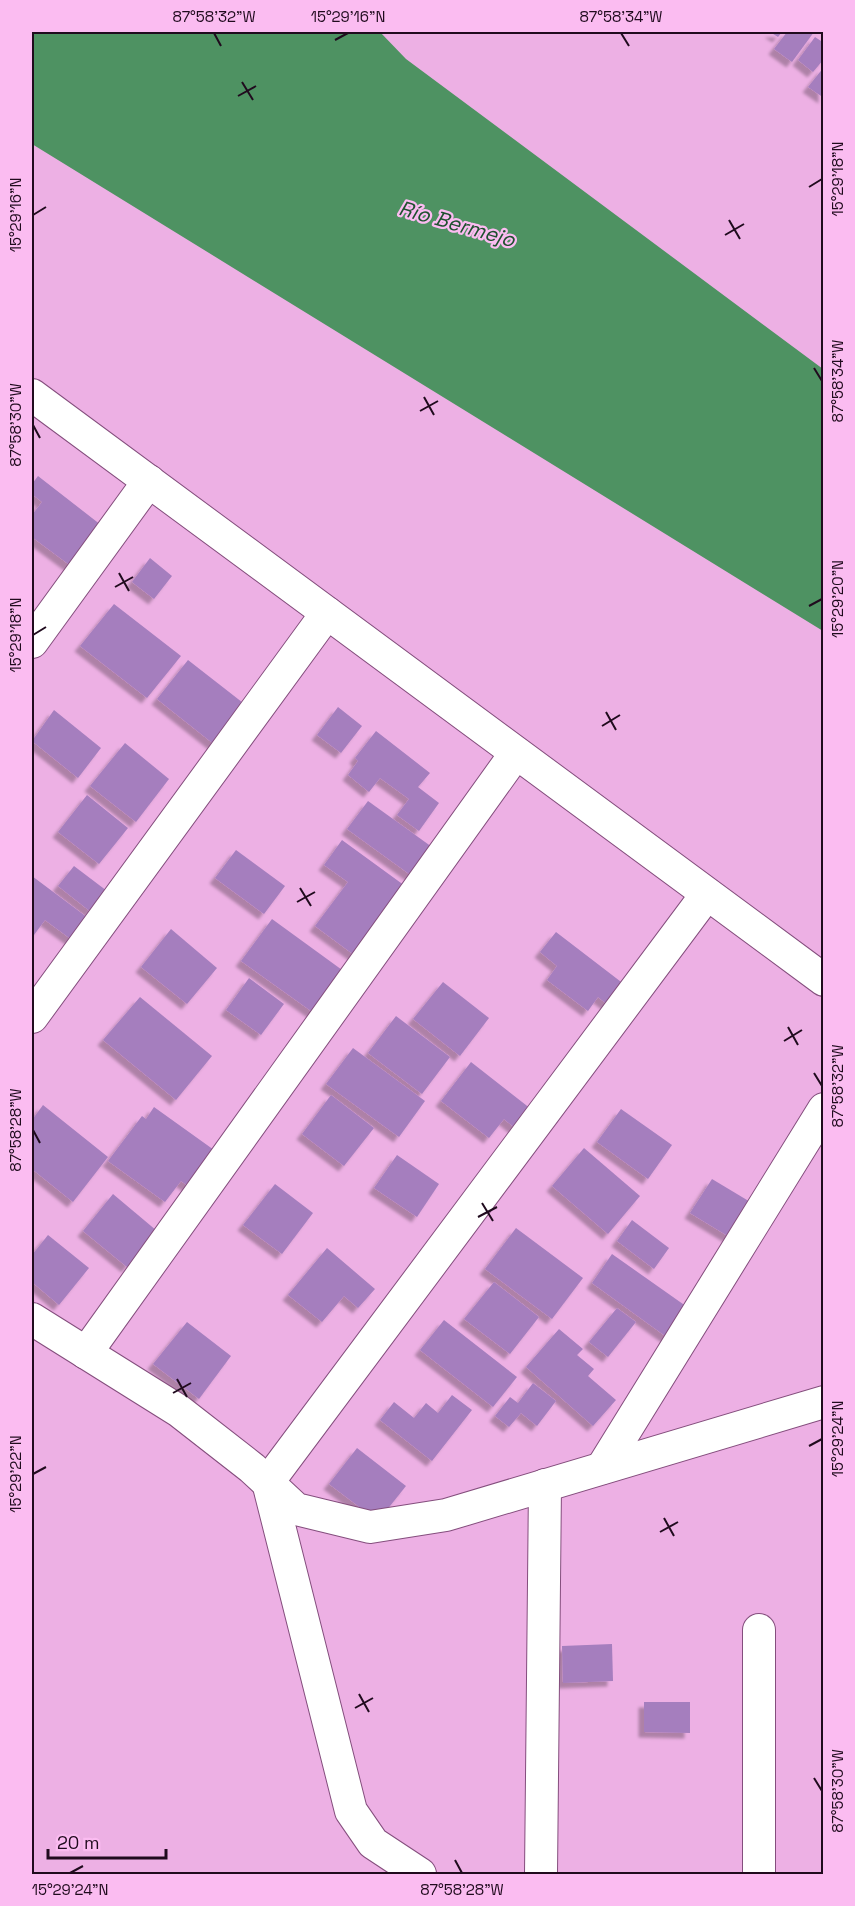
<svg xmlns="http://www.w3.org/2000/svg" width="855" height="1906" font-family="'Space Grotesk',sans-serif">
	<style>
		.water { fill: #4e9262 }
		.building { fill: #a57ebe; filter: url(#shadow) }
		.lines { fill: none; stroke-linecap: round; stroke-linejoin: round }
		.street-casing { stroke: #844e7d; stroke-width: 34 }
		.street { stroke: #fff; stroke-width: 32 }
		.ticks { fill: none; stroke: #200b1e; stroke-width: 2 }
		.labels { text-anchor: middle; stroke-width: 4.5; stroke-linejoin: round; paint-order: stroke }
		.water-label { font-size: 21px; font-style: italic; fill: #1f512f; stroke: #fbbcf1 }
		.neatline { fill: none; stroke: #200b1e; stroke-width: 2 }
		.ticks-label { font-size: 15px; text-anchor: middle; fill: #200b1e }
	</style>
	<defs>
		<filter id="shadow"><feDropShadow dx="-5.5" dy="5.5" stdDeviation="1.5" flood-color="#0004"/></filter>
	</defs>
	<rect width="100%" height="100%" fill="#edb0e4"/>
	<!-- water -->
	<polygon class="water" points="32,32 380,32 406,59 823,369 823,631 32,144"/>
	<!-- building -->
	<g class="building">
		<polygon points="770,32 782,32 778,37"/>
		<polygon points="787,32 814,32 792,62 774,49"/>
		<polygon points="815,37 824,43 824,59 813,72 798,60"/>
		<polygon points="824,67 824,98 808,87"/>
		<polygon points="38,476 110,532 79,572 32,537 32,515 42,502 32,494 32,484"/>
		<polygon points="150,558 172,576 154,599 132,582"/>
		<polygon points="114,604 181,656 147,698 80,646"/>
		<polygon points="188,660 247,706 215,745 157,699"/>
		<polygon points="338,707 362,726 341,753 317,735"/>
		<polygon points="54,710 101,748 78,778 32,741"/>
		<polygon points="376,731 430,773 418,787 439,803 419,831 397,815 409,799 380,778 369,792 348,775 358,761 355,758"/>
		<polygon points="125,743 169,779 136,822 90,786"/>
		<polygon points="87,795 128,828 99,864 58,832"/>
		<polygon points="368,801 432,847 412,876 347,829"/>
		<polygon points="342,840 412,891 361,960 315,926 348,882 324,865"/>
		<polygon points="236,850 285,886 264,914 215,878"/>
		<polygon points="74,866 107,891 91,912 58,886"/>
		<polygon points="32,876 104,930 87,951 45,920 34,935 32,933"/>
		<polygon points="272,919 349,975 318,1016 241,961"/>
		<polygon points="171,929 217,968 187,1004 141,967"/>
		<polygon points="556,932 629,988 613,1009 598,997 588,1011 547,980 557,966 540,952"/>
		<polygon points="249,978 284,1004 261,1035 226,1010"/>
		<polygon points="443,982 489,1018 460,1056 413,1019"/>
		<polygon points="140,997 212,1056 176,1100 103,1040"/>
		<polygon points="396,1016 450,1057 422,1094 368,1053"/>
		<polygon points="353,1048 425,1101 399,1137 326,1084"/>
		<polygon points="471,1062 531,1109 516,1129 504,1119 489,1138 441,1101"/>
		<polygon points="331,1095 374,1128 344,1166 302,1134"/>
		<polygon points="43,1105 108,1157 73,1202 32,1169 32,1120"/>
		<polygon points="154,1107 221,1155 195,1191 181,1181 165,1202 108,1161 142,1116 146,1119"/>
		<polygon points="621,1109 672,1145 648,1179 597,1142"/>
		<polygon points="584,1148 640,1196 608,1234 552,1186"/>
		<polygon points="397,1155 439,1184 417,1217 374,1188"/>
		<polygon points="712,1179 762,1209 741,1244 690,1213"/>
		<polygon points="275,1184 313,1213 282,1254 243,1225"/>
		<polygon points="113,1194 157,1231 127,1267 83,1231"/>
		<polygon points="632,1220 669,1248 654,1269 617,1241"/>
		<polygon points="516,1228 583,1278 552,1319 485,1269"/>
		<polygon points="48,1235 89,1268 59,1305 32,1282 32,1255"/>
		<polygon points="327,1248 375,1289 358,1308 344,1296 322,1322 288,1295"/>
		<polygon points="612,1254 690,1309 668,1338 592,1283"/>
		<polygon points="494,1282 539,1317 510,1354 464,1319"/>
		<polygon points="617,1308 636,1322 608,1357 589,1342"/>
		<polygon points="444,1320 517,1377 493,1407 420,1350"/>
		<polygon points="187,1322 231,1356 199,1399 153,1364"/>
		<polygon points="559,1329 583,1349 577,1355 594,1369 588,1376 616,1400 593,1426 526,1367"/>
		<polygon points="533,1383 556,1401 537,1426 521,1413 509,1427 495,1416 510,1397 518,1403"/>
		<polygon points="452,1395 472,1410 432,1461 380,1420 394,1402 414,1418 426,1403 438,1413"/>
		<polygon points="357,1448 406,1486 378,1521 329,1484"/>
		<polygon points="612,1644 613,1681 563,1683 562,1646"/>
		<polygon points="644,1702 690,1702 690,1733 644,1732"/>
	</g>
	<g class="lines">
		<defs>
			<g id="street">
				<polyline points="32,395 824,980"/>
				<polyline points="32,642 149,481"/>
				<polyline points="32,1017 327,613"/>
				<polyline points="32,1319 179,1411 252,1468 296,1509 370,1527 446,1515 824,1402"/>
				<polyline points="86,1353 516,753"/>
				<polyline points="602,1468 824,1109"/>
				<polyline points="420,1874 373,1843 351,1811 268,1482 707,894"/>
				<polyline points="541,1874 545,1485"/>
				<polyline points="759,1874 759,1630"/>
			</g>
		</defs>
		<!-- street casing -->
		<use href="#street" class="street-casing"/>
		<!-- street -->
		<use href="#street" class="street"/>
	</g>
	<!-- ticks -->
	<path class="ticks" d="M214,33L221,46M621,33L629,46M335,40L348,33M242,82L253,100M238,96L256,86M809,187L822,179M33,215L46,207M729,220L740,239M725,235L744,224M814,368L822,381M424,397L434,415M420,411L438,401M33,425L40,438M119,573L129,591M115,587L133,577M809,606L822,599M33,635L46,627M606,712L616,730M602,726L620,715M300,888L311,906M297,902L315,892M788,1027L798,1045M784,1041L802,1030M814,1073L822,1086M33,1130L40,1143M482,1203L493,1221M478,1217L497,1207M177,1379L187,1397M173,1393L191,1383M809,1446L822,1439M33,1474L46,1467M664,1518L674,1536M660,1532L678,1522M359,1694L369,1712M355,1708L373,1698M814,1778L822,1791M455,1860L462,1873M70,1873L83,1866"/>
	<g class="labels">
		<!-- water labels -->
		<g class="water-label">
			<text transform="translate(457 224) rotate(16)" y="7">Río Bermejo</text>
		</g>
	</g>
	<!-- border -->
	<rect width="855" height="1906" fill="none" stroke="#fbbcf1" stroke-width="66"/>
	<!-- scale -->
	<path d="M48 1849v9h118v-9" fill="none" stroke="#200b1e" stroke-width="3"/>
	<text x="57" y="1849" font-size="18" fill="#200b1e" stroke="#fbbcf1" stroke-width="4.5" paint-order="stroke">20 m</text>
	<rect x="33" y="33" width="789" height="1840" class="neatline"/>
	<g class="ticks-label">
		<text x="214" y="22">87°58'32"W</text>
		<text x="348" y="22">15°29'16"N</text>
		<text x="621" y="22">87°58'34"W</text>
		<text transform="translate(838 179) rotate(-90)" y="5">15°29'18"N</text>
		<text transform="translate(16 215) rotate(-90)" y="5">15°29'16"N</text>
		<text transform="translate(838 381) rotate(-90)" y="5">87°58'34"W</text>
		<text transform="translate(16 425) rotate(-90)" y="5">87°58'30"W</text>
		<text transform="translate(838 599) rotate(-90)" y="5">15°29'20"N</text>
		<text transform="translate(16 635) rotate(-90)" y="5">15°29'18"N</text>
		<text transform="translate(838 1086) rotate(-90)" y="5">87°58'32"W</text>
		<text transform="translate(16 1130) rotate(-90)" y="5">87°58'28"W</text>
		<text transform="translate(838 1439) rotate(-90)" y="5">15°29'24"N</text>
		<text transform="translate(16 1474) rotate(-90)" y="5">15°29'22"N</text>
		<text transform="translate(838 1791) rotate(-90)" y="5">87°58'30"W</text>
		<text x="70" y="1895">15°29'24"N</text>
		<text x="462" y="1895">87°58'28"W</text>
	</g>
</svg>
